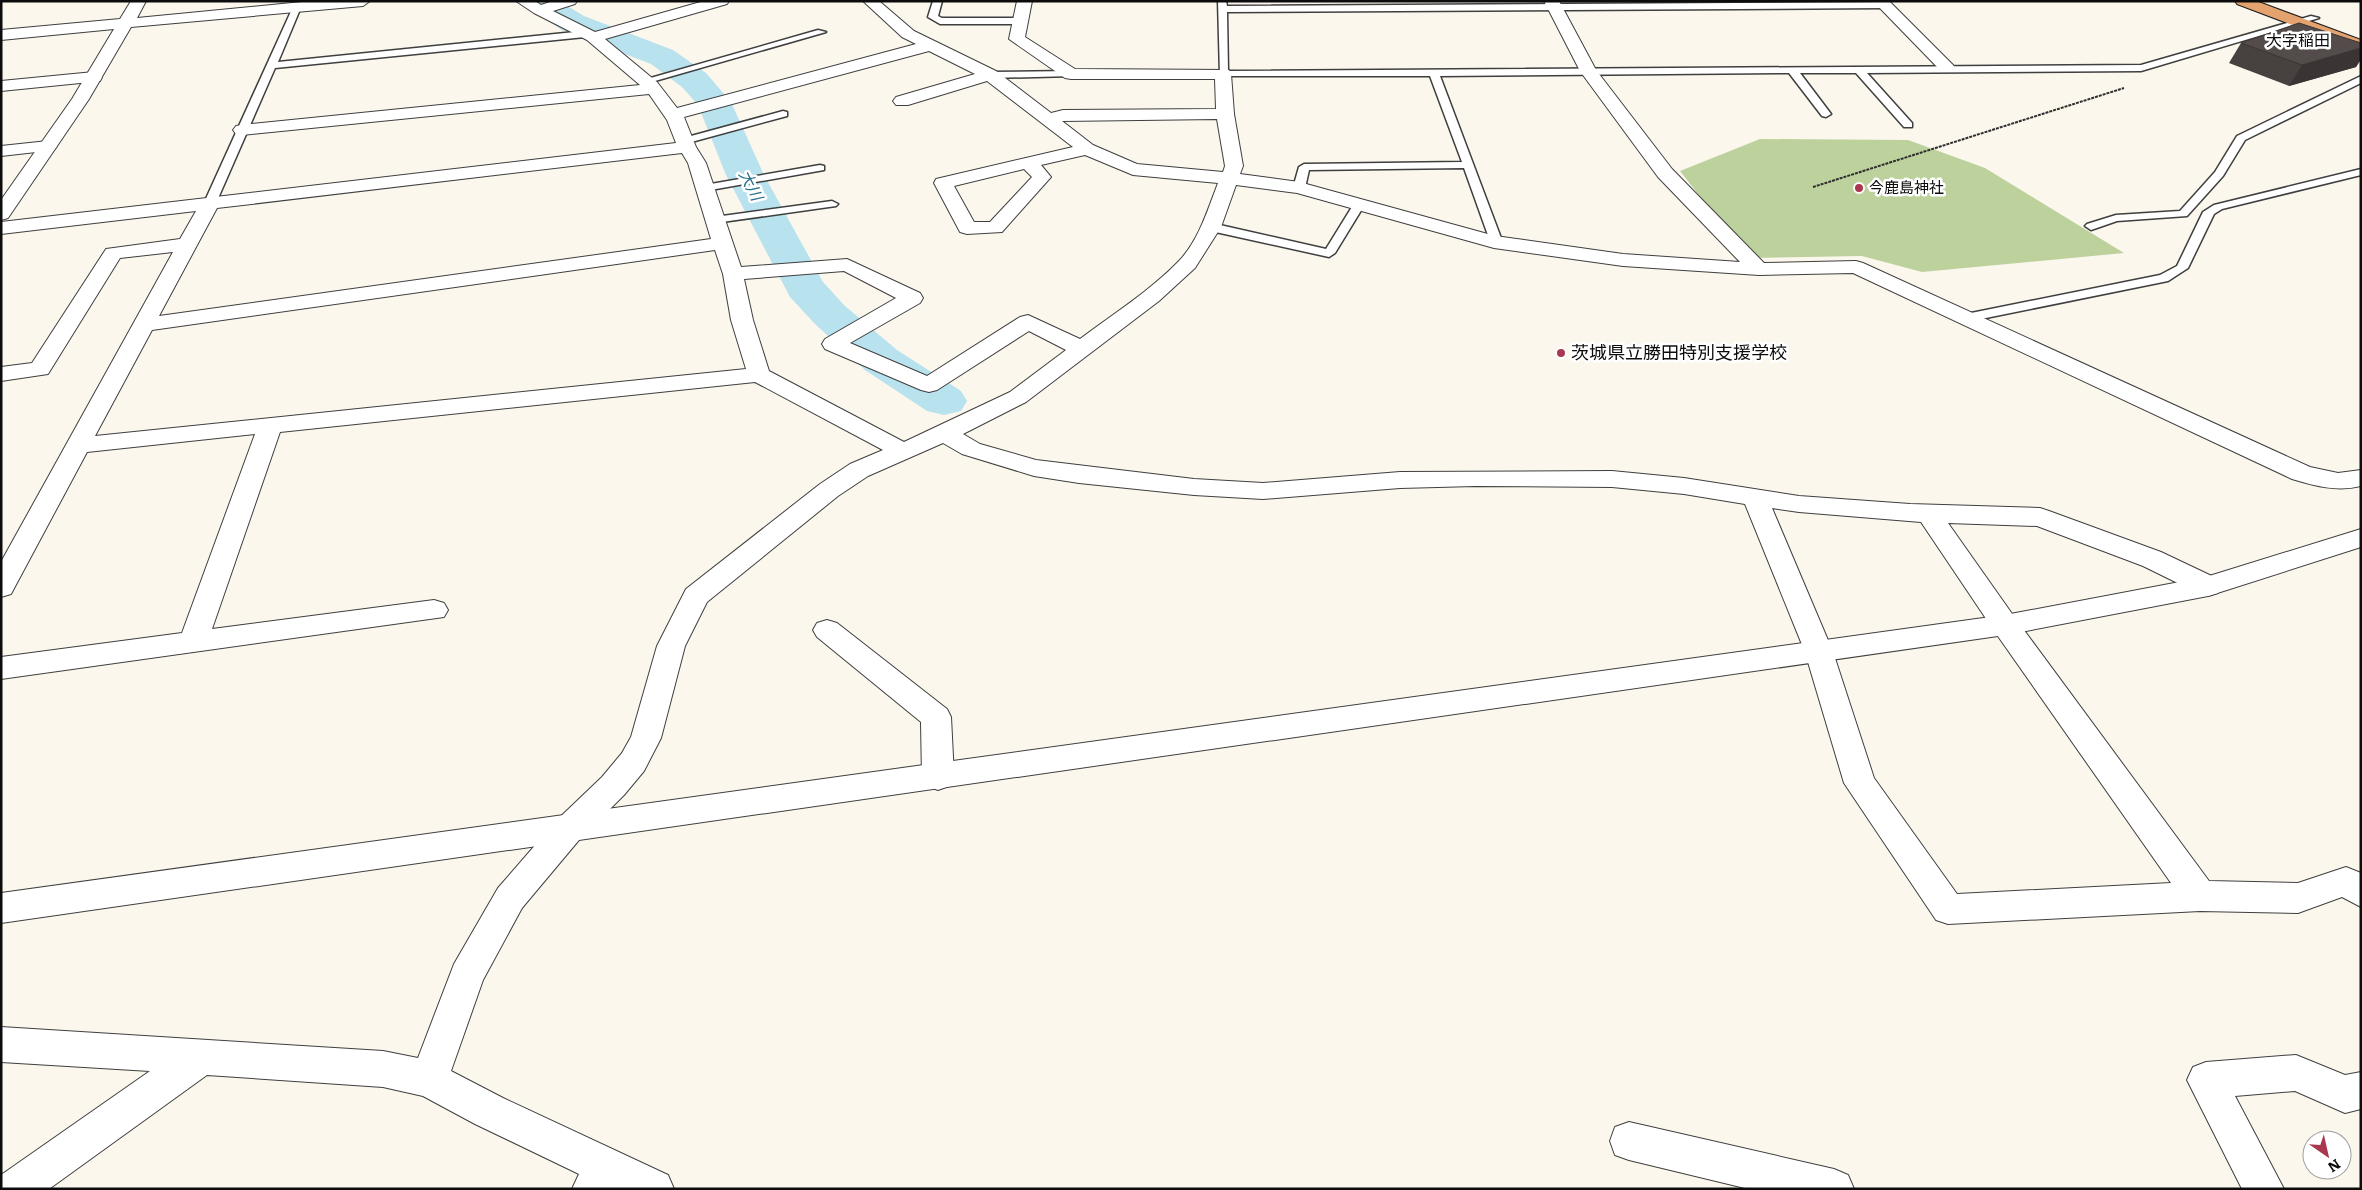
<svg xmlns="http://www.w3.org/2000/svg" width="2362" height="1190" font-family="Literata,'Noto Sans JP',serif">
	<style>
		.forest { fill: #bdd19d }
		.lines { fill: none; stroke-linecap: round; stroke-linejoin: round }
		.river { fill: #b8e2ed; fill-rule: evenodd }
		.service-casing { stroke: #3f3f3f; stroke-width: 3 }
		.minor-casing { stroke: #3f3f3f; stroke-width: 2 }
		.tertiary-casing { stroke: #3f3f3f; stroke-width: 2 }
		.trunk-casing { stroke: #1d1d1d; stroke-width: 2 }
		.path { stroke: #2e2e2e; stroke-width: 2; stroke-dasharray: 3 1; stroke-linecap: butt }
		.service { fill: #fff; fill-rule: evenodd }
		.minor { fill: #fff; fill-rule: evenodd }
		.tertiary { fill: #fff; fill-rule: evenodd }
		.trunk { fill: #e4a26e; fill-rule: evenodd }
		.wall { fill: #474140 }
		.shaded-wall { fill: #3a3534 }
		.building { fill: #534c4a; stroke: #3a3534 }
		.poi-dot { fill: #a9374f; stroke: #fff; stroke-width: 2 }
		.labels { text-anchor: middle; stroke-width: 5; stroke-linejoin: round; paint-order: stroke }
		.far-poi-label { font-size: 15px; fill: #0c0c0c; stroke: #fff; text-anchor: start }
		.far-quarter-label { font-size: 16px; fill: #0c0c0c; stroke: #fff }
		.far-water-label { font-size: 16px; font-style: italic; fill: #26708c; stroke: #fff }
		.poi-label { font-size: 18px; fill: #0c0c0c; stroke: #fff; text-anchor: start }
	</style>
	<rect width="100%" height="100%" fill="#fcf7ed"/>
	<!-- forest -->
	<polygon class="forest" points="1760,139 1908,140 1985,168 2124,253 1922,272 1862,256 1748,258 1680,171"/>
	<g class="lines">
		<!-- river -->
		<polygon class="river" points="523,1 559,1 584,16 673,50 706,73 731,102 764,175 823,282 845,306 897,350 961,391 967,401 961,411 944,415 927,411 865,370 815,324 790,297 726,175 698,105 682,87 651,64 562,30 527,7"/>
		<defs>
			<g id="service">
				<polygon points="933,1 942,1 938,16 942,18 1021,18 1026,21 1021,24 940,24 928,17"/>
				<polygon points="1218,1 1226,1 1227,6 1884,2 1888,5 1884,8 1227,12 1228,71 2141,65 2311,16 2319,18 2141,71 1867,73 1912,123 1912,127 1904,127 1856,73 1800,73 1831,114 1826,117 1822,116 1789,73 1440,76 1501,238 1498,245 1494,246 1488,242 1489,238 1464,168 1309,170 1305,188 1303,190 1295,190 1293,188 1299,167 1304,164 1462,162 1430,76 1220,76"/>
				<polygon points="297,4 301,7 278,62 585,31 590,34 585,37 275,68 216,203 210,206 206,205 204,203 293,7"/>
				<polygon points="818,30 826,32 648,83 645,84 640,81"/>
				<polygon points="1071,71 1074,72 1074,76 990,78 985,75 990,72"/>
				<polygon points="2361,76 2361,83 2245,140 2223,176 2187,216 2117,221 2091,230 2085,226 2087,224 2116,215 2180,211 2215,172 2237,136"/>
				<polygon points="783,111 787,112 787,116 684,144 679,141 680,139"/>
				<polygon points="820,165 824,166 824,170 705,191 699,188 705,185"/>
				<polygon points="2361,169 2361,175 2222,209 2214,214 2188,268 2168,281 1966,322 1960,318 1966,314 2160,275 2177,266 2203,212 2214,205"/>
				<polygon points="832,201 838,204 836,206 715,223 709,220 715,217"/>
				<polygon points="1359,201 1365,204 1335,253 1329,257 1211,231 1205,227 1211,223 1326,249 1355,202"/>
			</g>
			<g id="minor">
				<path d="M516,1H535L541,5L553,1H577L575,4L553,11L595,32L704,1H729L727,4L605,39L657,82L677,108L916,44L902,37L863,1H879L914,31L996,71L1051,113L1063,110L1216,109L1215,79H1071L1065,78L1009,39L1017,1H1032L1025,37L1075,69L1229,70L1231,74L1234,114L1243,166L1240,174L1299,182L1495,236L1623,254L1740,262L1658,177L1580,71L1544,1H1559L1596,70L1672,169L1764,263L1856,261L1863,263L2310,467L2338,473L2361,470V486C2337,492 2315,486 2292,479L1853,273L1759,275L1623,266L1494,248L1297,193L1236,185L1221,227L1195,268L1159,301L1026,402L963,434L980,444L1036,460L1194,479L1263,483L1400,472L1612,471L1684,478L1799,496L1910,504L2040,508L2049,511L2161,552L2218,579L2222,586L2218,593L2208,596L2198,593L2143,566L2037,526L1948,523L2015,618L2209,881L2298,883L2346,867L2361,873V907L2342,897L2298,913L2200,911L1948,924L1936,920L1844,783L1805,652L1745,504L1684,494L1612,487L1475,486L1400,488L1263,499L1194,495L1079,483L1034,476L962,454L943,443L868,476L838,496L707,602L685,646L661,738L644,771L624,795L579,840L522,908L483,980L451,1071L503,1098L668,1175L674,1189H572L579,1174L475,1124L423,1096L383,1087L207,1075L49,1189H1V1175L150,1071L1,1062V1027L383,1051L418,1058L454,964L498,888L557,820L602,777L622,753L631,737L657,646L686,589L820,484L850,464L883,450L755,382L280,432L212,629L434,600L444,603L448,610L444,617L1,679V657L182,633L255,434L87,452L11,594L1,597V562L173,252L120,258L48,374L1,381V367L32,363L106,249L180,239L196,211L1,234V222L676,143L667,120L649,94L242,135L236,134L233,130L236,126L242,125L640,85L587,40L534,13ZM929,51L975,74L896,97L893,101L896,105H908L987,81L1073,147L936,179L934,183L960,232L967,234L1002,232L1051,177L1041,165L1085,155L1133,175L1218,183C1208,209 1199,240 1179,261C1150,291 1113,314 1080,339L1028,315L1020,317L927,376L850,343L920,303L923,298L920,293L847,259L741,267L706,163L696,147L684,117ZM1217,119L1225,166L1223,172L1137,164L1093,145L1062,121ZM682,153L688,163L711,239L159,316L217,208ZM1024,169L1032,177L990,222H974L954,186ZM715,250L723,274L731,320L746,369L95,436L152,330ZM844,271L896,298L825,339L822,344L825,349L921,390L929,392L937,390L1029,331L1066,350L1010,392L904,442L769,371L753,320L744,279ZM1772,508L1799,512L1921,522L1995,632L2171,883L1957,894L1874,778L1833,652Z"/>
				<polygon points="1873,1 1889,1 1953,65 1955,68 1953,71 1941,71"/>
				<polygon points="94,72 100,73 102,77 100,81 1,91 1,81"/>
				<polygon points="48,141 54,142 57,146 54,150 1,156 1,146"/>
				<polygon points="827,620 837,623 947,709 951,717 954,777 949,786 938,790 927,786 922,777 921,722 817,637 813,630 817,623"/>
				<polygon points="2296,1055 2345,1075 2361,1072 2361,1109 2345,1113 2295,1091 2235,1096 2284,1189 2242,1189 2187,1080 2193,1067 2206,1062"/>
				<polygon points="1629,1122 1834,1169 1848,1175 1854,1189 1749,1189 1629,1160 1615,1155 1610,1141 1615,1127"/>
			</g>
			<g id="tertiary">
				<polygon points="131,1 146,1 137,18 312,1 370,1 363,6 131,27 89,99 8,218 1,220 1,200 72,99 114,29 1,40 1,30 120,19"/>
				<polygon points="2361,529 2361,547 2208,596 2005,635 1,923 1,893 2005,615 2206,577"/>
			</g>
			<polygon id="trunk" points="2235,1 2256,1 2361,40 2361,51 2237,4"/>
		</defs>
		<!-- service casing -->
		<use href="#service" class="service-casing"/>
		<!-- minor casing -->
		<use href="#minor" class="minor-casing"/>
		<!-- tertiary casing -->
		<use href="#tertiary" class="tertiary-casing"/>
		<!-- trunk casing -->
		<use href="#trunk" class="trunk-casing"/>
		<!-- path -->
		<polyline class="path" points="1813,187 2124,88"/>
		<!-- service -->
		<use href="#service" class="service"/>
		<!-- minor -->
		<use href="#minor" class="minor"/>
		<!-- tertiary -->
		<use href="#tertiary" class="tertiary"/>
		<!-- trunk -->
		<use href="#trunk" class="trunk"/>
	</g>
	<!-- wall -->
	<polygon class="wall" points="2241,43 2361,43 2361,59 2356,67 2289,86 2229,63"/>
	<!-- shaded-wall -->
	<polygon class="shaded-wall" points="2361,48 2361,59 2356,67 2289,86 2302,65"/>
	<!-- building -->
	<polygon class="building" points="2299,23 2361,43 2361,48 2302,65 2241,43"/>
	<!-- markers -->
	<g class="poi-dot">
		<circle cx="1859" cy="188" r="5"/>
		<circle cx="1561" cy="353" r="5"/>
	</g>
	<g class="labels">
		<!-- far-poi labels -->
		<g class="far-poi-label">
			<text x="1869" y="193">今鹿島神社</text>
		</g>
		<!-- far-quarter labels -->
		<g class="far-quarter-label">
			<text x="2298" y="46">大字稲田</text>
		</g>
		<!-- far-water labels -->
		<g class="far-water-label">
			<text transform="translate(751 185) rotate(63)" y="6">大川</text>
		</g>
		<!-- poi labels -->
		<g class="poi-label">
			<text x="1571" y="359">茨城県立勝田特別支援学校</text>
		</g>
	</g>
	<!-- border -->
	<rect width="2362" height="1190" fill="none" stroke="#0c0c0c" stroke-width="5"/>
	<!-- north arrow -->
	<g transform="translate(2327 1155) rotate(146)"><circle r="24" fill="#ffffff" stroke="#9e9e9e"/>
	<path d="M0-4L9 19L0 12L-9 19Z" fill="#a9374f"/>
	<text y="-8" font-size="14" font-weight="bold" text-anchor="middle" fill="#0c0c0c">N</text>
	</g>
</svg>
